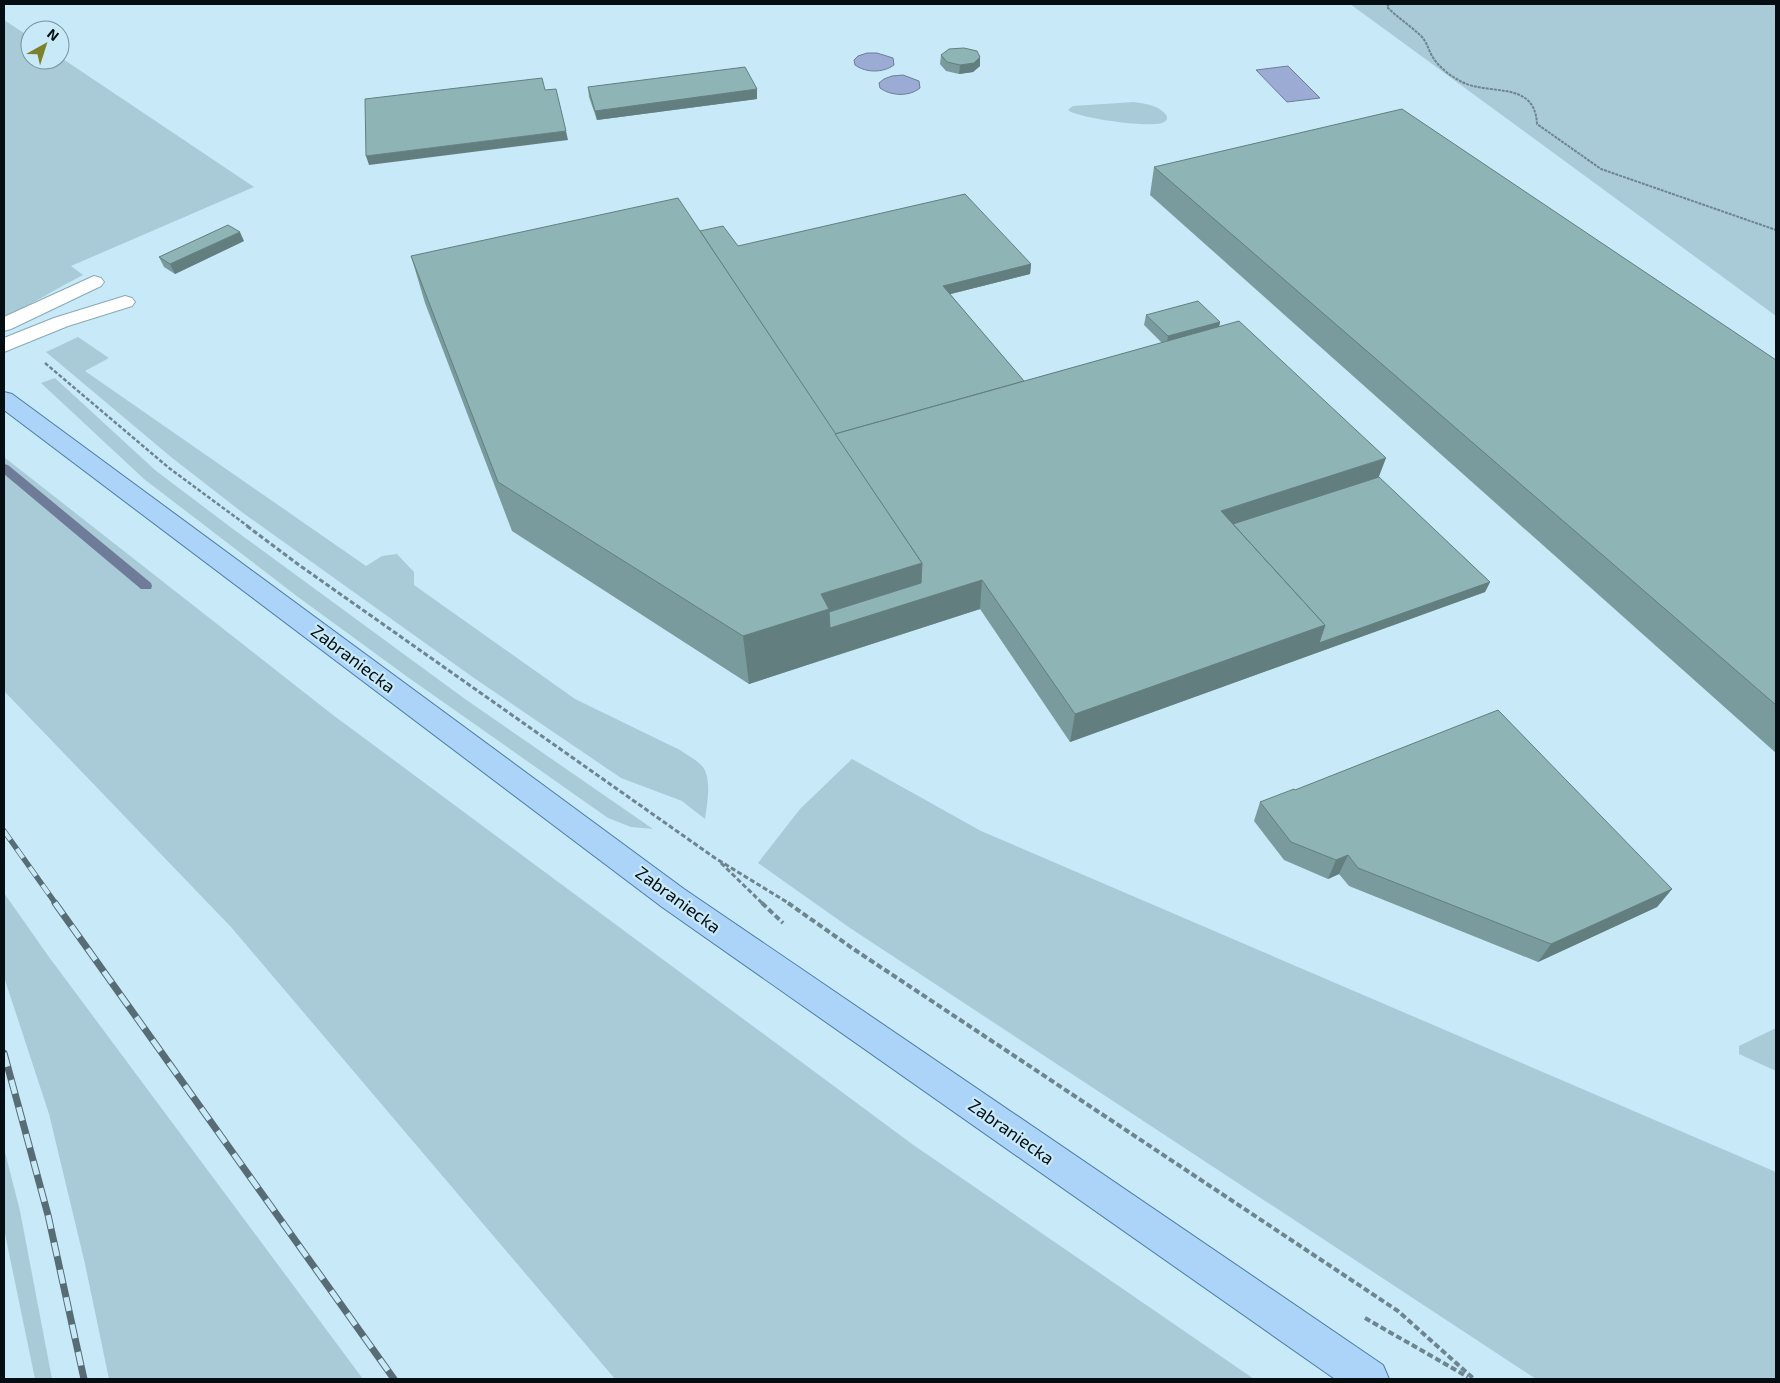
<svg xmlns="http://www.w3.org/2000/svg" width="1780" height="1383" font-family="'Exo 2',sans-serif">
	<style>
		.green { fill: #a9cbd8 }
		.water { fill: #9cabd3; stroke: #6e7c99 }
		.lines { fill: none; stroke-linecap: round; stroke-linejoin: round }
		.stream { fill: #6e7c99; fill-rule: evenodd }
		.minor-casing { stroke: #88a8b5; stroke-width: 2 }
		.major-casing { stroke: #4c7ca5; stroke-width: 2 }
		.path-far3 { stroke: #6e858f; stroke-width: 2; stroke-dasharray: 3 1; stroke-linecap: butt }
		.path-far2 { stroke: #6e858f; stroke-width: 2.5; stroke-dasharray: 4 2; stroke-linecap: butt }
		.path-far1 { stroke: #6e858f; stroke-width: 3; stroke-dasharray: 5 2.5; stroke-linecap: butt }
		.path { stroke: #6e858f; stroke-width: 4; stroke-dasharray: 6 3; stroke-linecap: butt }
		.minor { fill: #fff; fill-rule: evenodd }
		.major { fill: #acd4f8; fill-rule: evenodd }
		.rail-far1-casing { stroke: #586c75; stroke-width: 5.5 }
		.rail-casing { stroke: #586c75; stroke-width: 7 }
		.rail-far1 { stroke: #c8eaf8; stroke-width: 4; stroke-dasharray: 11; stroke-linecap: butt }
		.rail { stroke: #c8eaf8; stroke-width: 5; stroke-dasharray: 14; stroke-linecap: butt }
		.wall { fill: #7a9b9d }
		.shaded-wall { fill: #637e7f }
		.building { fill: #8eb4b6; stroke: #637e7f }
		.labels { text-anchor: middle; stroke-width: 4.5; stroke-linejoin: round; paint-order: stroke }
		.street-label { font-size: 18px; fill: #030d12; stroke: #c8eaf8 }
	</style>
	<rect width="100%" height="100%" fill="#c8eaf8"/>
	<!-- green -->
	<g class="green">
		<polygon points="1350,4 1776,4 1776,316 1398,39"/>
		<path d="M4,20L30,37V60H60V57L254,187L71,266L83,275C57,288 32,304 6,317L4,315Z"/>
		<path d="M1134,102C1147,104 1159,105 1167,116C1167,119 1167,121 1164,122C1154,129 1076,118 1068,110L1073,106Z"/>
		<path d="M78,337L109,358L85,371L366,566L382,556L397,554L414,572V585L575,699L680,750C687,755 697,760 703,767C712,780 707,804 705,819L682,801L621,778L474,678L243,513L171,457L46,352Z"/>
		<polygon points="55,378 155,470 229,526 465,699 653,829 631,827 608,818 409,678 298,597 144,479 41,383"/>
		<polygon points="4,457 333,715 912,1144 1254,1379 615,1379 231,927 4,691"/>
		<polygon points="852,759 981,831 1776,1172 1776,1379 1536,1379 850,928 758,863 800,809"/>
		<polygon points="4,893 49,957 363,1379 109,1379 85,1264 49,1114 4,977"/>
		<polygon points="1776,1028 1776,1071 1739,1054 1739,1046"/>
		<polygon points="4,1148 20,1211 52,1379 35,1379 4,1229"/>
	</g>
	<!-- water -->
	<g class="water">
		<path d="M867,53H877L893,58L894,65C883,73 866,73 855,65L854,60L858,56Z"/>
		<polygon points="1288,66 1320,98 1287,102 1256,70"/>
		<path d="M903,75L919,81L920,88C909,97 891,96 880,88L879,83L884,79L892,76Z"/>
	</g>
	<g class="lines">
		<!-- stream -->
		<polygon class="stream" points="4,464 8,465 151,583 152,586 151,589 141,589 4,474"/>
		<defs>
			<g id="minor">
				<polygon points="94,276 101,278 104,282 101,286 11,329 4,331 4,317"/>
				<polygon points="125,296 132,298 135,302 132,306 68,326 4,352 4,338 54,318"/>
			</g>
			<polygon id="major" points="4,392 12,394 684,889 1383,1365 1389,1379 1335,1379 662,907 4,410"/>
		</defs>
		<!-- minor casing -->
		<use href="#minor" class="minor-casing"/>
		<!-- major casing -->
		<use href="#major" class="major-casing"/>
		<!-- path-far3 -->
		<path class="path-far3" d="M1389,4L1387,7C1398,18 1411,26 1422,37C1427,43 1428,48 1431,54C1437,66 1450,76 1462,82C1490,96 1535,80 1537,124L1601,169L1776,230"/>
		<!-- path-far2 -->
		<polyline class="path-far2" points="45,363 169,468 249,527"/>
		<!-- path-far1 -->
		<g class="path-far1">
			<polyline points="247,526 299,565 715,858 790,904"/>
			<polyline points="721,863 763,904"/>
		</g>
		<!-- path -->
		<g class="path">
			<polyline points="762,903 783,923"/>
			<polyline points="788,903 852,948 1398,1311 1474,1379"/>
			<polyline points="1365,1318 1468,1377"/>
		</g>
		<!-- minor -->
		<use href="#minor" class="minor"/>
		<!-- major -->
		<use href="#major" class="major"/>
		<defs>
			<polyline id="rail-far1" points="4,831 56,904"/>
			<g id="rail">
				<polyline points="55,903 394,1379"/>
				<polyline points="4,1053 48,1215 84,1379"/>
			</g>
		</defs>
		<!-- rail-far1 casing -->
		<use href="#rail-far1" class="rail-far1-casing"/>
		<!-- rail casing -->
		<use href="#rail" class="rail-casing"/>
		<!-- rail-far1 -->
		<use href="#rail-far1" class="rail-far1"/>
		<!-- rail -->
		<use href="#rail" class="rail"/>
	</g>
	<!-- wall -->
	<g class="wall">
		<polygon points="941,55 980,57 980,66 973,72 959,74 946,71 940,64"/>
		<polygon points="588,87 757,99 597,120 589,97"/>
		<polygon points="1154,167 1776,360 1776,753 1150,195"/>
		<polygon points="700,231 738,246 1031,264 1030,274 950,294 1024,381 1162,343 1144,325 1146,315 1220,322 1219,327 1490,582 1485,592 1070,742 980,609 749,684 512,531 425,303 411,256"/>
		<polygon points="244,241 175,274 164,267 159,257"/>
		<polygon points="1295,790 1672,889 1657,907 1538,962 1349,886 1339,874 1328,879 1284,860 1254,821 1260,802"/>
	</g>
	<!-- shaded-wall -->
	<g class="shaded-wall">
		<polygon points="980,57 980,66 973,72 959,74 960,65"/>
		<polygon points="757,89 757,99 597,120 595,111"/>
		<polygon points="566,131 568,140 369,165 366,156"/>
		<polygon points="240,232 244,241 175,274 170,264"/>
		<polygon points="1031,264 1030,274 943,296 943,286"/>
		<polygon points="1220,322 1218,332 1166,346 1168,336"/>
		<polygon points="1386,458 1375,487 1223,537 1221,511"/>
		<polygon points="922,563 982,580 980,609 831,657 830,628 831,657 749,684 743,636 821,594"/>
		<polygon points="1490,582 1485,592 1070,742 1075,714 1325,625"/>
		<polygon points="1348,855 1339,874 1328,879 1336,860"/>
		<polygon points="1672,889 1657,907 1538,962 1551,944"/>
	</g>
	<!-- building -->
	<g class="building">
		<polygon points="964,48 977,51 980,57 974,63 960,65 947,62 941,55 949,49"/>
		<polygon points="745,67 757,89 595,111 588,87"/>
		<polygon points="542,78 545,90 556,89 566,131 366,156 365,99"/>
		<polygon points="1402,109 1776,360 1776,705 1154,167"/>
		<polygon points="965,194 1031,264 943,286 1024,381 835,434 700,231 723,226 738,246"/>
		<polygon points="678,198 922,563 821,594 829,609 743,636 498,482 411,256"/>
		<polygon points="228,225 240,232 170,264 159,257"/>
		<polygon points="1198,301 1220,322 1168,336 1146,315"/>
		<polygon points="1239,321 1386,458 1221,511 1325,625 1075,714 982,580 830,628 829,612 921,583 922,563 835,434"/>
		<polygon points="1379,477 1490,582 1319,643 1325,625 1233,524"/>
		<polygon points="1498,710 1672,889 1551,944 1358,868 1348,855 1336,860 1291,842 1260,802 1294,789 1295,790"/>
	</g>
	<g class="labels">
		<!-- street labels -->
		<g class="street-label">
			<text transform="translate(353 659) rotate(37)" y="6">Zabraniecka</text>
			<text transform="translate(678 900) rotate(36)" y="6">Zabraniecka</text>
			<text transform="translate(1011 1132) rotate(35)" y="6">Zabraniecka</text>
		</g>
	</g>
	<!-- border -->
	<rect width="1780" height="1383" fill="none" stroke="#030d12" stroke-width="10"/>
	<!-- north arrow -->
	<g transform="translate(45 45) rotate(39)"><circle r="24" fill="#c8eaf8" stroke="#79929c"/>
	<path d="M0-4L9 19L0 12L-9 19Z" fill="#7c812b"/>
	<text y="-8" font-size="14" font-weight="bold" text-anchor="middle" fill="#030d12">N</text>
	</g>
</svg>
